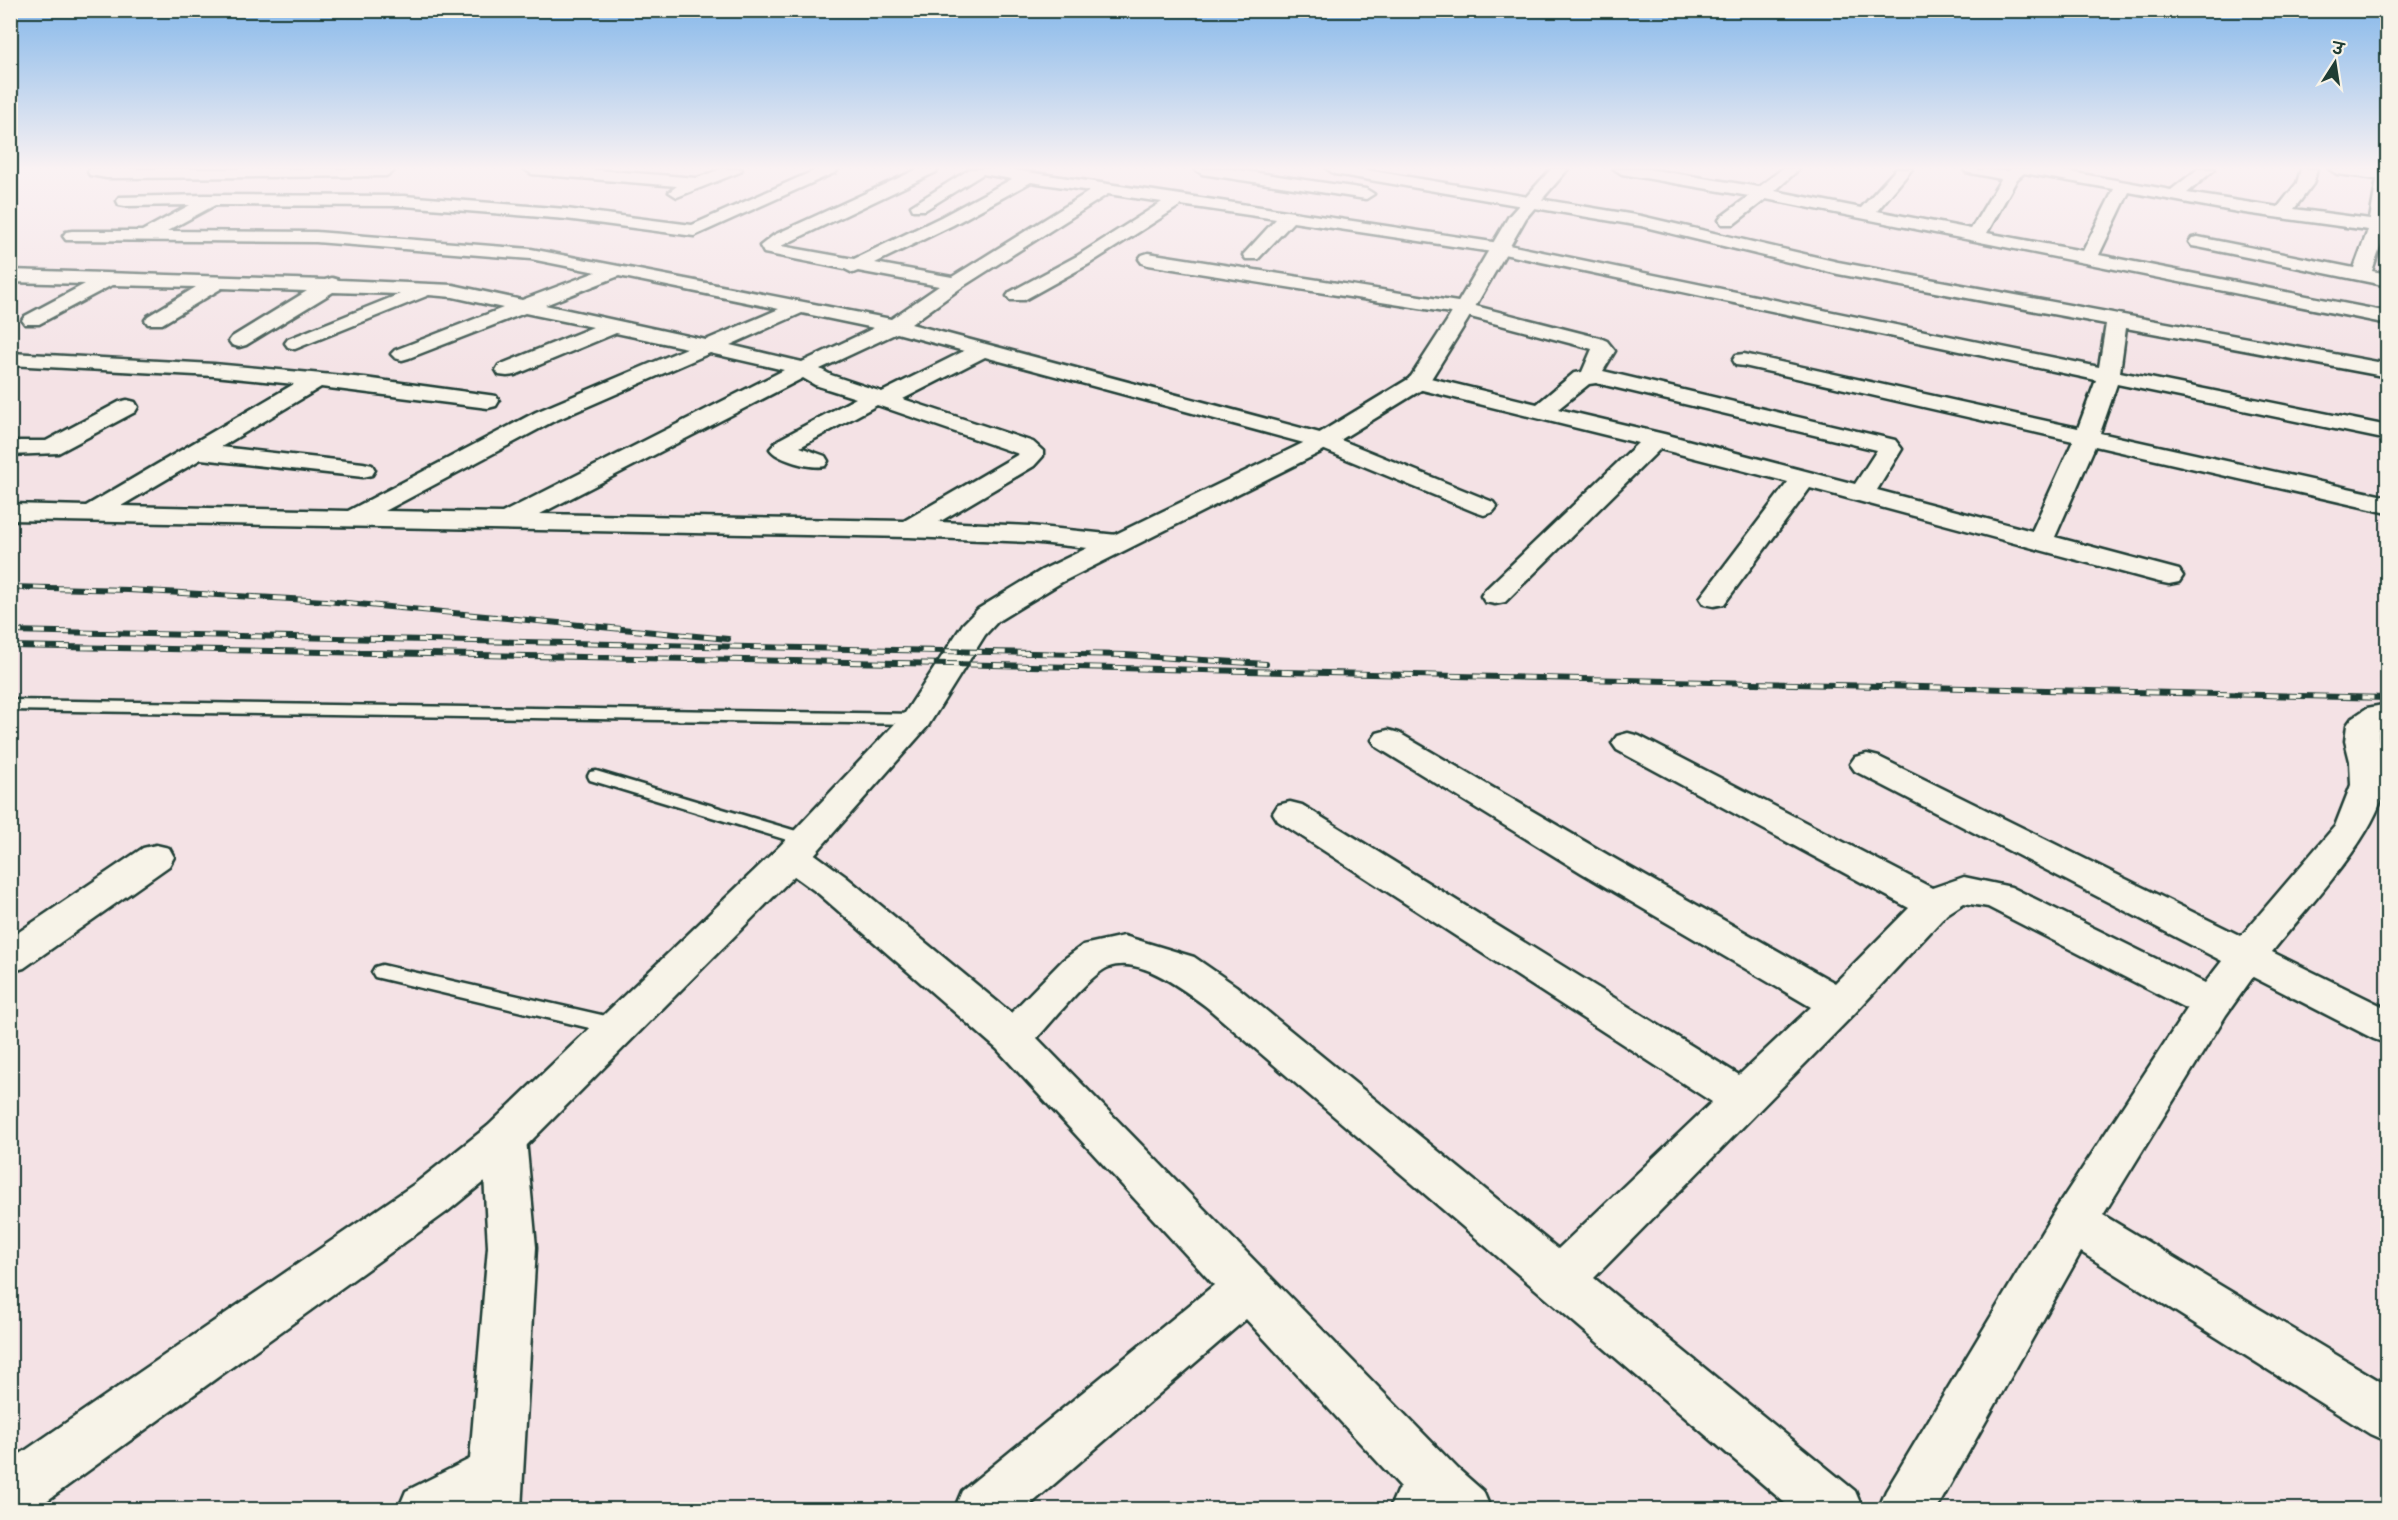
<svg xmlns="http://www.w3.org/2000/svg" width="2398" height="1520" font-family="Caveat,'Playpen Sans Deva',sans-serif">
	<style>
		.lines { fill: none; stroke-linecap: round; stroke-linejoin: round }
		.lane-casing { stroke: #1f3d34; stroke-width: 5 }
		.street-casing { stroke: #1f3d34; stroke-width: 5 }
		.secondary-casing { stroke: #1f3d34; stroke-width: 5 }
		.lane { fill: #f7f3e8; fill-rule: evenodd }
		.street { fill: #f7f3e8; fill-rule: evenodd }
		.secondary { fill: #f7f3e8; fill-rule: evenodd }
		.rail-casing { stroke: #1f3d34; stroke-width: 6 }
		.rail { stroke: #f7f3e8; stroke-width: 4; stroke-dasharray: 12; stroke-linecap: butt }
	</style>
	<rect width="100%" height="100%" fill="#f4e2e5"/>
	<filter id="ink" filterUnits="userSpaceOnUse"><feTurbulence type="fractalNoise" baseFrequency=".0167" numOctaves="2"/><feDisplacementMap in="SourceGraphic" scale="12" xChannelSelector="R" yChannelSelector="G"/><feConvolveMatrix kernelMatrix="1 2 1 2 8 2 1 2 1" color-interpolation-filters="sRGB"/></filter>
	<g filter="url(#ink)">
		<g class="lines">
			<defs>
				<g id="lane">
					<polygon points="10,700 917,714 925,719 917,724 10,710"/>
					<polygon points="596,771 813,836 816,840 813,844 807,846 590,780 588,776 590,772"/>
					<polygon points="382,965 619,1019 626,1021 629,1027 626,1033 619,1035 375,977 372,972 375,967"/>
				</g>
				<g id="street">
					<polygon points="90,169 392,169 394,171 386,176 107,178 90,175 88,172"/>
					<polygon points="524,169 585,169 697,178 721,169 742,169 740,172 677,197 669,192 677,186 532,174"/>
					<path d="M818,169H838L836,172L694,236L566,219L404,206L215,205L167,231L316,232L531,249L891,319L939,286L858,271L853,273L845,269L764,253L760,246L774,235L918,169H938L936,172L781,246L854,259L941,217L1012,179L983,174L925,210H913L911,206L970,169H1008L1499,243L2099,367L2106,324L1838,274L1641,226L1335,174L1327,169H1361L1641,216L1838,262L2388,364V377L2126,328L2120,372L2388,426V440L2117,384L2100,433L2388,497V513L2095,446L2055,537L2179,570L2183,576L2179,582L2169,584L2159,582L1810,488L1724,604L1714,606L1704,604L1700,598L1788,482L1660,449L1505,602L1495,604L1485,602L1481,596L1485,590L1638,443L1410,387L1407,382L1410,377L1418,375L1537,404L1574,373L1582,372L1592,349L1463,315L1148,265L1142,263L1139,259L1142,255L1148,253L1464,303L1600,338L1607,341L1615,351L1603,371L1895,440L1902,449L1877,490L2032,531L2073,441L1744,366L1736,365L1733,360L1736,355L1744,354L2078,428L2096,380L1499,253L1293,222L1258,259H1246L1243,255L1276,219L1181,205L1089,264L1024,300H1010L1007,296L1010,292L1077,256L1162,202L1108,194L962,287L911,324L1331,436L1493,502L1497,507L1493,512L1484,515L1475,512L1315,446L985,357L903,399L1033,442L1043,451V456L1034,466L939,522L1030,526L1117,535L1126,537L1130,543L1126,549L1117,551L1030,542L909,537L10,520V504L86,506L294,384L214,376L10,365V353L214,364L365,378L496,396L499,401L496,406L488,408L321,387L221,447L363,463L372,465L375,470L372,475L363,477L201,459L121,506L348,511L536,412L687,348L616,333L515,375L507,376L499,375L496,370L499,365L593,327L525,313L409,358L402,360L395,358L391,354L395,350L503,308L453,297L429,295L295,349L288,347L285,343L288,339L400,294L333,292L246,345L239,347L232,345L229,341L232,337L307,291L222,288L162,324H148L145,320L148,316L196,287L112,285L39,324H25L22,320L25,316L85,284L10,282V270L325,280L332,278L339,280L453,285L522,300L596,272L531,259L316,242L66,240L63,236L66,232L72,231H142L190,205L125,206L119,205L117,201L119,197L205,195L404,196L566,209L692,225ZM1031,182L1090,191L952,277L875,263L953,225ZM619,276L779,309L706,340L545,305ZM802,313L874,328L802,362L730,345ZM897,333L964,351L882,392L831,375L820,369ZM710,353L784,370L502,513L385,511L552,422ZM803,378L815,385L856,398L778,440L770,449C777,460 812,469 825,466L828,461L825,456L800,447L877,405L1019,454L904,521L540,514ZM1596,383L1877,450L1855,484L1664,434L1558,409L1589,384Z"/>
					<polygon points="1194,169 1231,169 1366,189 1374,194 1366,199 1202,174"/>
					<path d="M1614,169H1648L1759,187L1782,169H1799L1775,191L1861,208L1896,169H1912L1877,211L1971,229L2001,179L1966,172L1964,169L2008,171L2010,169H2054L2171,190L2198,169H2215L2187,193L2278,207L2297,183L2301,169H2317L2313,184L2294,209L2370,219L2377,179L2337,174L2329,169H2388V232H2385L2372,271L2388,274V286L2198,247L2192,246L2189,242L2192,238L2198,237L2354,268L2368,230L2238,212L2129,192L2099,255L2388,312V324L1766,199L1734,224H1722L1719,220L1722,216L1749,196L1622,174ZM2024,173L2114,189L2083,251L1987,233L2017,179Z"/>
					<polygon points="127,400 135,402 138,407 135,412 58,453 10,455 10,441 46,441 119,402"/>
					<path d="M2388,704V724L2379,729C2376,748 2387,765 2385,784C2380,833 2303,912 2272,952L2388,1009V1044L2374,1039L2253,977L2226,1015L2103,1215L2388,1386V1442L2370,1434L2081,1252L1936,1510H1878L1886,1491L2057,1207L2187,1009L1988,907L1964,903L1947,914L1853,1015L1594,1278L1855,1491L1863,1510H1793L1208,1008C1184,990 1141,956 1109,967C1090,974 1053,1021 1037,1038L1458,1469L1483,1491L1491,1510H1389L1397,1491L1401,1487L1246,1319L1024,1510H954L962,1491L1214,1285L997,1049L819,894L779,865L774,856L779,847L792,844L805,847L845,876L1011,1013L1063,960L1083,945L1124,936L1194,957L1236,986L1558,1249L1712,1102L1278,821L1273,813L1278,805L1290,802L1302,805L1739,1075L1811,1007L1582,873L1377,747L1372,740L1377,733L1388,730L1399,733L1608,855L1835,983L1909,908L1617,750L1612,743L1617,736L1628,733L1639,736L1932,888L1964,877L2011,887L2205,983L2222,961L1855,771L1850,764L1855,757L1867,754L1879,757L2241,936L2335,826L2351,785L2350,761L2345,741L2347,725L2352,718L2367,708Z"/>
					<polygon points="156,845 169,848 174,857 169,866 24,968 10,972 10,938 143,848"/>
					<polygon points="504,1120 520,1126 526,1139 536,1247 521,1510 398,1510 406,1491 470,1459 488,1247 482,1139 488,1126"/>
				</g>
				<polygon id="secondary" points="1551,169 1568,169 1526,218 1467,321 1426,387 1319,453 1062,582 998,621 985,635 928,726 805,865 520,1152 448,1211 34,1510 10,1510 10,1461 416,1183 488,1126 779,847 905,713 963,624 978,609 1042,570 1303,443 1410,378 1447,321 1509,216"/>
			</defs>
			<!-- lane casing -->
			<use href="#lane" class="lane-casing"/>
			<!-- street casing -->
			<use href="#street" class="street-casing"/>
			<!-- secondary casing -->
			<use href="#secondary" class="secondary-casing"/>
			<!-- lane -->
			<use href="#lane" class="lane"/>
			<!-- street -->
			<use href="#street" class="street"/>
			<!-- secondary -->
			<use href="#secondary" class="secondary"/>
			<defs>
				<g id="rail">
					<polyline points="10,587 128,590 326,601 728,639"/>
					<polyline points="10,631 1125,655 1266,664"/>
					<polyline points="10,646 950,664 2388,698"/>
				</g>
			</defs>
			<!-- rail casing -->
			<use href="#rail" class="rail-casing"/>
			<!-- rail -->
			<use href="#rail" class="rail"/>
		</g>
	</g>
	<!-- sky -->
	<linearGradient id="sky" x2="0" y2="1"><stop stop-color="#86b8ea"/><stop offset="0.44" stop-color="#faf2f3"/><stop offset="1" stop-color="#faf2f3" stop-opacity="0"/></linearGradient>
	<rect width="2398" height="382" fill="url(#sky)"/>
	<!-- margin -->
	<rect width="2398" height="1520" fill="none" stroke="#f7f3e8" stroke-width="36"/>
	<rect x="18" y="18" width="2362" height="1484" fill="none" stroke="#1f3d34" stroke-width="2" filter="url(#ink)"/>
	<!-- north arrow -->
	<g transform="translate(2335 63) rotate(12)" stroke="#f7f3e8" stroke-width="4.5" paint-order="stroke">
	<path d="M0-4.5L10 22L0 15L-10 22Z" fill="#1f3d34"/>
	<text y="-9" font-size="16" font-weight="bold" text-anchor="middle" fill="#1f3d34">उ</text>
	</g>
</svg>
